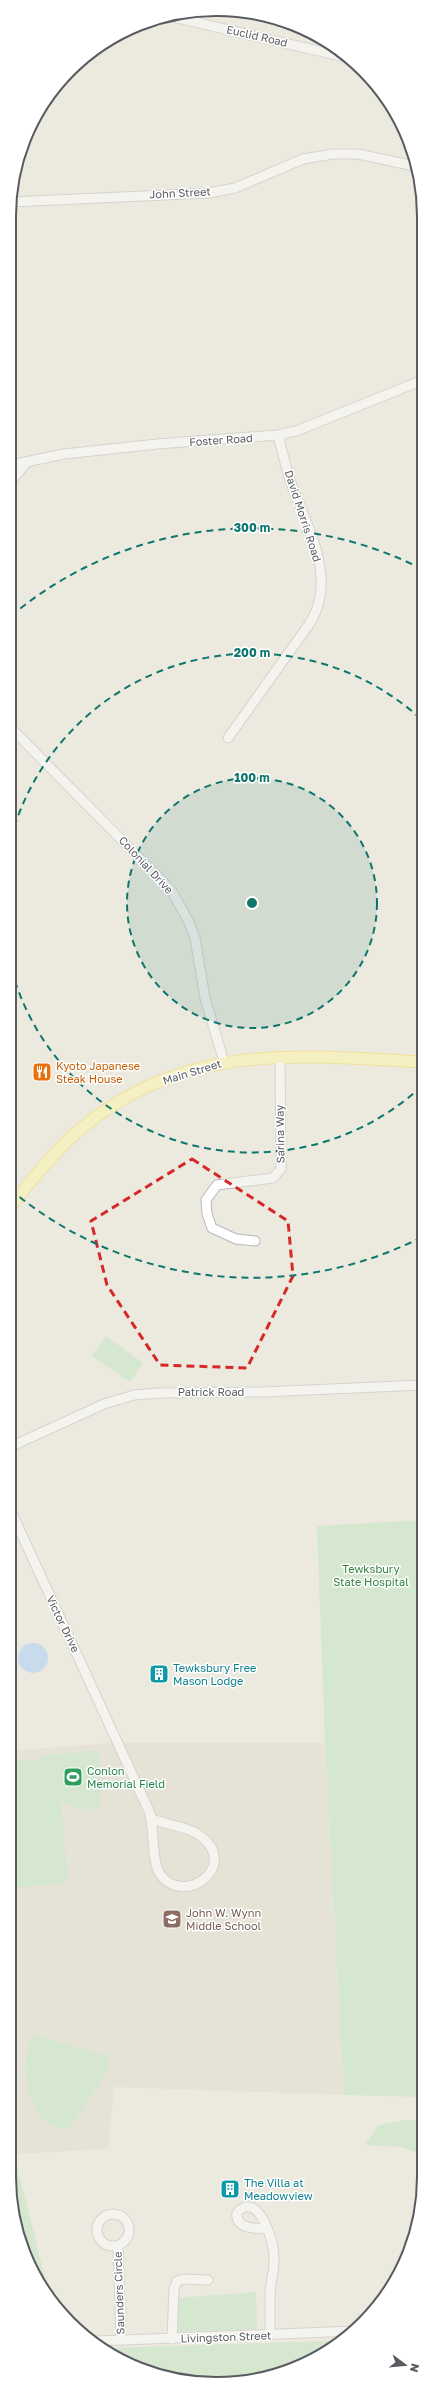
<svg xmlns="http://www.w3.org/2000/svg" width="433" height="2393" font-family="'Golos Text',sans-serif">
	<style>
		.education { fill: #dcd9cd }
		.green { fill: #bae4be }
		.water { fill: #9bcaff }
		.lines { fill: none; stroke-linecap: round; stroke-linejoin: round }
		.minor-casing { stroke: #b7b9be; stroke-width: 11 }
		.major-casing { stroke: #f2d551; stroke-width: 13 }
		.minor { stroke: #fff; stroke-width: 9 }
		.major { stroke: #fff9a0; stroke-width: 11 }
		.marked { fill: none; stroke: #d62828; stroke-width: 3; stroke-dasharray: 8 5; stroke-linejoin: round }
		.ring { fill: none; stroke: #0f766e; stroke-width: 2; stroke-dasharray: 7 5 }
		.labels { text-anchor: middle; stroke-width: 3; stroke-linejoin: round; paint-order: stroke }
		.street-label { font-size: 11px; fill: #585b60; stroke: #fff }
		.food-label { font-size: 11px; fill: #c56008; stroke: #fff; text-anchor: start }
		.park-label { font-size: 11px; fill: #33843f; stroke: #fff }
		.culture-label { font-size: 11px; fill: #0d838f; stroke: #fff; text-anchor: start }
		.leisure-label { font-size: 11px; fill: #27864d; stroke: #fff; text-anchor: start }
		.education-label { font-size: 11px; fill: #785e54; stroke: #fff; text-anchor: start }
		.rim { fill: none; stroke: #585b60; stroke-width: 2 }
		.centre { fill: #0f766e; stroke: #fff; stroke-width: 2 }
		.ring-label { font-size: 12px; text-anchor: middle; font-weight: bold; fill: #0f766e; stroke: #fff; stroke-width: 3; stroke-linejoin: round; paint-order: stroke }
	</style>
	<rect width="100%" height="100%" fill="#eceadf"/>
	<!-- education -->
	<polygon class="education" points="111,1743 325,1743 344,2095 114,2087 108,2149 14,2154 9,2136 9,1751"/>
	<!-- green -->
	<g class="green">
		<polygon points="106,1336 143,1363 130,1382 92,1356"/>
		<polygon points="423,1520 422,2097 344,2095 325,1743 317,1526"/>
		<polygon points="98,1750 101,1810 74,1808 61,1801 68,1883 9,1888 9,1762 42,1759 42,1756"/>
		<path d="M36,2035L106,2056L109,2059L108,2071L68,2130C65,2129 60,2129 56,2128C31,2118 19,2069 29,2046C30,2042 34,2038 36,2035Z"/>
		<polygon points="406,2120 419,2120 422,2123 422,2154 400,2147 365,2145 378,2125"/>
		<polygon points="9,2136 14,2154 48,2290 25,2256 9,2176"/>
		<polygon points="256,2292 257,2329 177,2332 175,2298"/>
		<polygon points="346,2336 283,2373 203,2384 137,2368 107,2348 332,2341 338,2337"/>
	</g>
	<!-- water -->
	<circle class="water" cx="33" cy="1658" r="15"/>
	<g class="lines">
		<defs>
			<g id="minor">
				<polyline points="169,16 345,57"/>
				<polyline points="11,202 209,193 235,188 303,159 333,154 358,154 414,166"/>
				<polyline points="11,465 64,454 157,444 278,435 296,431 423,380"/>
				<polyline points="10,483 27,462"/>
				<polyline points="10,727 171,890 189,922 195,938 205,998 224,1062"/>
				<path d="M228,738L310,623C338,579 307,527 291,483C286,467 282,451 278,435"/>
				<polyline points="255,1241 236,1239 212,1228 207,1214 206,1200 217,1185 273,1178 281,1169 280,1057"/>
				<polyline points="10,1447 104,1404 134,1395 159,1393 263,1392 423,1385"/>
				<path d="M10,1509L149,1811C155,1829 151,1860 160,1874C183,1907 238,1868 203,1838C191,1827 167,1825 152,1819"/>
				<circle cx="113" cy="2230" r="16"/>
				<path d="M267,2228C256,2229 235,2229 237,2213C241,2208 247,2205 253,2208C266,2216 274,2245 274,2258C275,2271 270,2283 270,2295C270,2308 270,2322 270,2335"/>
				<polyline points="118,2246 121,2340"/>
				<polyline points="172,2339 174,2289 177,2281 184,2279 208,2280"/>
				<polyline points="97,2341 354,2331"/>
			</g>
			<path id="major" d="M10,1207C31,1181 53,1153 78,1131C182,1042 297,1055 423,1062"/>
		</defs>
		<!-- minor casing -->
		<use href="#minor" class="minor-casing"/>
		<!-- major casing -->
		<use href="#major" class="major-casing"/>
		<!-- minor -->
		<use href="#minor" class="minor"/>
		<!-- major -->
		<use href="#major" class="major"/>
	</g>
	<!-- marked area -->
	<path d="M0 0H433V2393H0ZM192,1159L288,1221L293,1276L247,1368L160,1365L107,1285L91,1221Z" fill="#eceadf" fill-opacity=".55" fill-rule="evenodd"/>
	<path class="marked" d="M192,1159L288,1221L293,1276L247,1368L160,1365L107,1285L91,1221Z"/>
	<!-- distance rings -->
	<circle cx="252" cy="903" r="125" fill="#0f766e" fill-opacity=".12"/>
	<g class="ring">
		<circle cx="252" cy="903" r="125"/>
		<path d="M422 1086A250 250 0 0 1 11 968M11 838A250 250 0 0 1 422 720"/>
		<path d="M422 1237A375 375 0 0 1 11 1190M11 616A375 375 0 0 1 422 569"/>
	</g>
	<!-- icons -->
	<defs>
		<symbol id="restaurant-square" viewBox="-11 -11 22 22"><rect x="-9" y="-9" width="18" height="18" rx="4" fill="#e8710a" stroke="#fff"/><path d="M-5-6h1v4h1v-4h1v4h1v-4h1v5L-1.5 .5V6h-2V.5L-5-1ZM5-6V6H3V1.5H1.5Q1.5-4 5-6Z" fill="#fff"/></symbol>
		<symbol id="building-square" viewBox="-11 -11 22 22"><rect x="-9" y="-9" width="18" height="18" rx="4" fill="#0f9aa8" stroke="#fff"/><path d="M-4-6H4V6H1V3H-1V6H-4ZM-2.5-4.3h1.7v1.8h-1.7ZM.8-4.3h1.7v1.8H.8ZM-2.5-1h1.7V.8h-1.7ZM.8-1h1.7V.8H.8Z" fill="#fff"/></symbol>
		<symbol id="stadium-square" viewBox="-11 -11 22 22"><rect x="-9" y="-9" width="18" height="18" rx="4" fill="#2e9e5b" stroke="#fff"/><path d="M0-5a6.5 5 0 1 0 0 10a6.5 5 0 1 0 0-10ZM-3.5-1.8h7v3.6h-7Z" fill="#fff"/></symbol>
		<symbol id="school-square" viewBox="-11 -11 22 22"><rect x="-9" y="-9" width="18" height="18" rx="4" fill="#8d6e63" stroke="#fff"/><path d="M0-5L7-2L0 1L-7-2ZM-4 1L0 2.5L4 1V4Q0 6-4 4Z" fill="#fff"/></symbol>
	</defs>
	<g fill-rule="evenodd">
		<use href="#restaurant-square" x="31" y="1061" width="22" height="22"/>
		<use href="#building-square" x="148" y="1663" width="22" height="22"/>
		<use href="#stadium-square" x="62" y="1766" width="22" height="22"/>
		<use href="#school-square" x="161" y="1908" width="22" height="22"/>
		<use href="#building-square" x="219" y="2178" width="22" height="22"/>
	</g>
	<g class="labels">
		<!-- street labels -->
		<g class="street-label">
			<text transform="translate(257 36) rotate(13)" y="4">Euclid Road</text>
			<text transform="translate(180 193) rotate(-3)" y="4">John Street</text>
			<text transform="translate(221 440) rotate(-4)" y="4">Foster Road</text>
			<text transform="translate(303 516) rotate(72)" y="4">David Morris Road</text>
			<text transform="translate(146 865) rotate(47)" y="4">Colonial Drive</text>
			<text transform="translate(192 1072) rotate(-17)" y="4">Main Street</text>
			<text transform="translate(280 1134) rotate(-91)" y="4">Sarina Way</text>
			<text x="211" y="1396">Patrick Road</text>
			<text transform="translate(63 1624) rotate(64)" y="4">Victor Drive</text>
			<text transform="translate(119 2293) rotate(-92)" y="4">Saunders Circle</text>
			<text transform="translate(226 2337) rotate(-2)" y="4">Livingston Street</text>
		</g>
		<!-- food labels -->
		<g class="food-label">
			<text x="56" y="1070">Kyoto Japanese<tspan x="56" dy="13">Steak House</tspan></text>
		</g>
		<!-- park labels -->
		<g class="park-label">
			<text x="371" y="1573">Tewksbury<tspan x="371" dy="13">State Hospital</tspan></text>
		</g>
		<!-- culture labels -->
		<g class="culture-label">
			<text x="173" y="1672">Tewksbury Free<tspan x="173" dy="13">Mason Lodge</tspan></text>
			<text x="244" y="2187">The Villa at<tspan x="244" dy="13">Meadowview</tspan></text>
		</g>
		<!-- leisure labels -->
		<g class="leisure-label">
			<text x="87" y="1775">Conlon<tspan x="87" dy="13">Memorial Field</tspan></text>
		</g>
		<!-- education labels -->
		<g class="education-label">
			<text x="186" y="1917">John W. Wynn<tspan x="186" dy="13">Middle School</tspan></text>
		</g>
	</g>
	<!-- crop -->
	<path d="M0 0H433V2393H0ZM216 16H217A200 200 0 0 1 417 216V2177A200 200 0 0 1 217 2377H216A200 200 0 0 1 16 2177V216A200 200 0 0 1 216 16Z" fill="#fff" fill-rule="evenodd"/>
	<path class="rim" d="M216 16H217A200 200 0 0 1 417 216V2177A200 200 0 0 1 217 2377H216A200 200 0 0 1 16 2177V216A200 200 0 0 1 216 16Z"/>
	<circle cx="252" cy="903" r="6" class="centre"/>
	<g class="ring-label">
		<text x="252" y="532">300 m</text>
		<text x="252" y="657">200 m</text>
		<text x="252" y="782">100 m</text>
	</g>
	<!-- north arrow -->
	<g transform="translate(405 2365) rotate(106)" stroke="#ffffff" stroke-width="3" paint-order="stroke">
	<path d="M0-3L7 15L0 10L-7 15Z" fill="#585b60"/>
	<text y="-6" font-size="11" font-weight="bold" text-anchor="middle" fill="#585b60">N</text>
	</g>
</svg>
